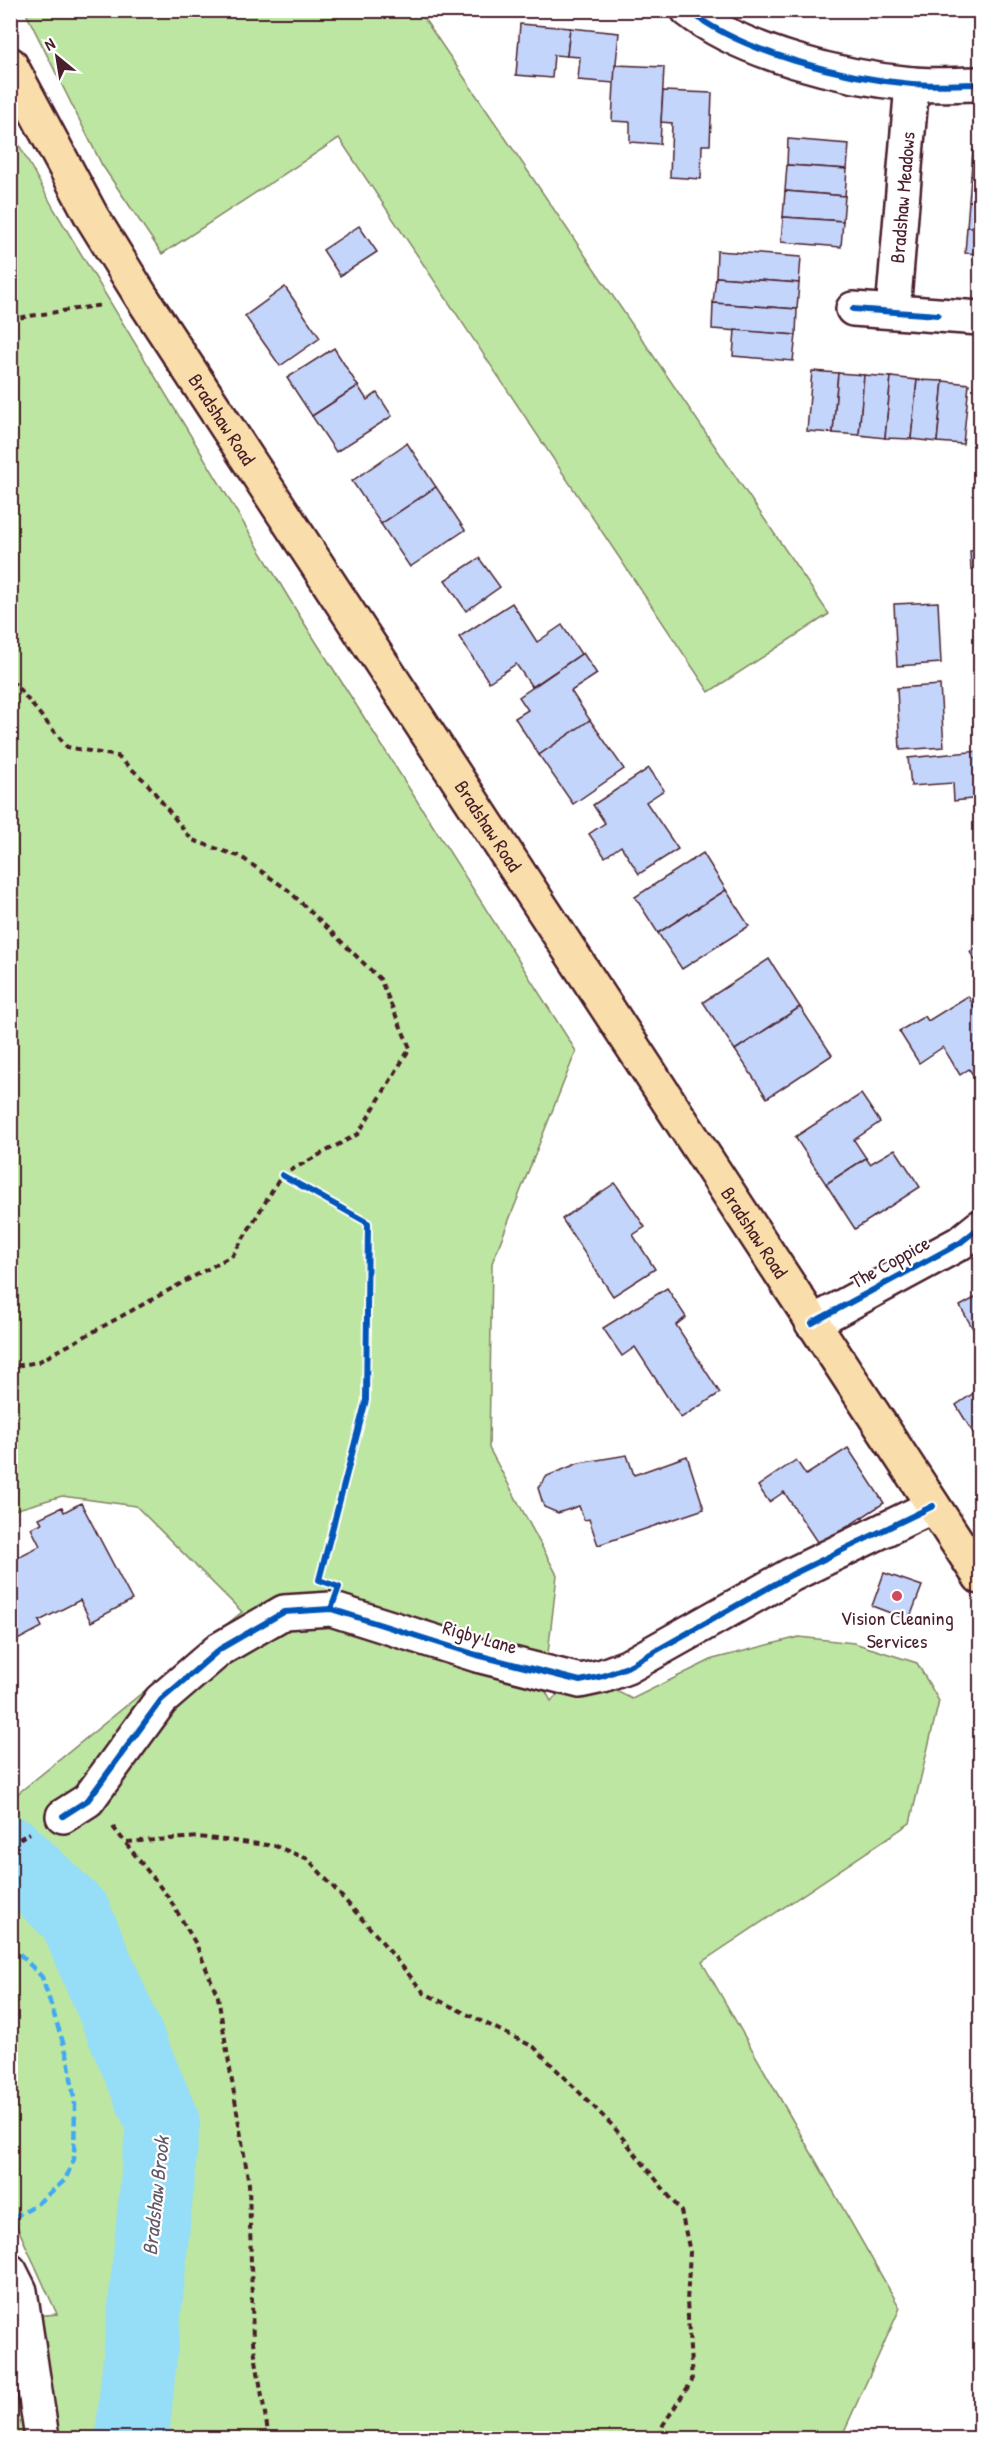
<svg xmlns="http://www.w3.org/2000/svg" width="991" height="2449" font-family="'Patrick Hand',sans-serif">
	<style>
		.green { fill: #bde6a2; stroke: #848266; stroke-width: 1.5 }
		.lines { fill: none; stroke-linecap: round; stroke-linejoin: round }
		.river { stroke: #96ddf8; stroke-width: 74 }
		.building { fill: #c4d5fb; stroke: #4a1f2b; stroke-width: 1.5 }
		.minor-casing { stroke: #4a1f2b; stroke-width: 38 }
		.major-casing { stroke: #4a1f2b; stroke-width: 38 }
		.path { stroke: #4a1f2b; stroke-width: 4; stroke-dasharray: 6 4.5; stroke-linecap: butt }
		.minor { stroke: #fff; stroke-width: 33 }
		.major { stroke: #f9deab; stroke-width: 33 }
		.quiet { stroke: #3fa9f5; stroke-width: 4.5; stroke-dasharray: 9 4.5; stroke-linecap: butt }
		.cycleway-casing { stroke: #fff; stroke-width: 10 }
		.cycleway { stroke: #0057b8; stroke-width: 6 }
		.poi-dot { fill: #d1495b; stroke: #fff; stroke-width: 2 }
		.labels { text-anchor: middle; stroke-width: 4.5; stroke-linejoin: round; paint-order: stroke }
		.street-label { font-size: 20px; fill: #4a1f2b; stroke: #fff }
		.poi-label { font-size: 20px; fill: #4a1f2b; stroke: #fff }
		.water-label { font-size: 21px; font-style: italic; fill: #615868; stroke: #fff }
	</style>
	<rect width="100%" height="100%" fill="#fff"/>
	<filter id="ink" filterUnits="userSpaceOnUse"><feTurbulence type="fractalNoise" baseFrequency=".0167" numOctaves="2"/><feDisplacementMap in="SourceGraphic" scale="12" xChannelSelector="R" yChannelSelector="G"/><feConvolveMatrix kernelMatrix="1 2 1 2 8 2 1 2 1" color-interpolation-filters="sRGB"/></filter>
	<g filter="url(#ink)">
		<!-- green -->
		<g class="green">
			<polygon points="25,11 419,11 829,614 709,692 339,138 162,254 102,165"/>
			<polygon points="11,130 54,209 299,615 576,1051 492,1263 489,1448 557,1575 544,1688 551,1701 579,1672 632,1699 713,1659 799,1637 854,1643 917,1663 939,1701 910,1823 702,1962 900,2308 841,2438 11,2438 11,2318 57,2314 11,2213 11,1859 41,1842 14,1816 11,1818 11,1799 242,1612 136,1506 62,1496 11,1511"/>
		</g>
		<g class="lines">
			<!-- river -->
			<polyline class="river" points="10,1853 75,1916 163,2123 132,2438"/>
		</g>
		<!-- building -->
		<g class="building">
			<polygon points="520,24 570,28 567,56 554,55 552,78 516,75"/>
			<polygon points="570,28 619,33 614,83 578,80 580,57 567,56"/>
			<polygon points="615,65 664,67 660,144 630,142 630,122 612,121"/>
			<polygon points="663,91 712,93 710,145 702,145 701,179 670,177 672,123 661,122"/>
			<polygon points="788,139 849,144 847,169 787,165"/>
			<polygon points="973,150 980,150 980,176 971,176"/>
			<polygon points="787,165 847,169 845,196 785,191"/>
			<polygon points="971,176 980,176 980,202 969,201"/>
			<polygon points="785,191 845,196 843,221 783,217"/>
			<polygon points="969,201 980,202 980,228 967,227"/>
			<polygon points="783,217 843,221 841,247 781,242"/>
			<polygon points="359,226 377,252 340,276 323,250"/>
			<polygon points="967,227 980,228 980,254 965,253"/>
			<polygon points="717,251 801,257 799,283 716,277"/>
			<polygon points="716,277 799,283 797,309 713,303"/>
			<polygon points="285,287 320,338 280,366 245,316"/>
			<polygon points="713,303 797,309 796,335 712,329"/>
			<polygon points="735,330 796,335 793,361 733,356"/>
			<polygon points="334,348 358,386 312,416 287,378"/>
			<polygon points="812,371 838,373 833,433 807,431"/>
			<polygon points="838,373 864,375 859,435 833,433"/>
			<polygon points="864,375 891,377 885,438 859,435"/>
			<polygon points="891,377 917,380 911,439 885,438"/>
			<polygon points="917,380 943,381 937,442 911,439"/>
			<polygon points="943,381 969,384 963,444 937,442"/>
			<polygon points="358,386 367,400 377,393 392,416 336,452 312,416"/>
			<polygon points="407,443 436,487 381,524 352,481"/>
			<polygon points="436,487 465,530 410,567 381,524"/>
			<polygon points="980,550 980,569 971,569 970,551"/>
			<polygon points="479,558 500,587 466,611 445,580"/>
			<polygon points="938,602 941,663 897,666 894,604"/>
			<polygon points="512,603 537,642 562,625 581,654 532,687 516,664 489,682 459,637"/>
			<polygon points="583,653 597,674 571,691 590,720 539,755 515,718 528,710 519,697"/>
			<polygon points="940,685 944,747 900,750 897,688"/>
			<polygon points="590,720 624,769 573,804 539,755"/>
			<polygon points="980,751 980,798 954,801 953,783 911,786 908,758"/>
			<polygon points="649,768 664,790 646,802 678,849 639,874 621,846 605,857 589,834 605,823 593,805"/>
			<polygon points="703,853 726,890 658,933 635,897"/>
			<polygon points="726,890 749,926 682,969 658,933"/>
			<polygon points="980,945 980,969 970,952"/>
			<polygon points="769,959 800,1007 735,1050 703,1002"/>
			<polygon points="968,996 980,1017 980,1080 978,1082 969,1069 960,1075 943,1047 919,1063 899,1031 925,1016 928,1021"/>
			<polygon points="800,1007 832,1055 767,1098 735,1050"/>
			<polygon points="861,1094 880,1122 854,1140 866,1158 826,1184 795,1137"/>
			<polygon points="895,1149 920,1187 855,1229 826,1184 866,1158 870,1164"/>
			<polygon points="615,1183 645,1227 633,1235 655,1269 613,1296 562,1219"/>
			<polygon points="667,1288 686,1317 676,1325 720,1393 681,1418 635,1347 622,1356 603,1328"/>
			<polygon points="980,1295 980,1341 960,1306"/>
			<polygon points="980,1389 980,1444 956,1405"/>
			<polygon points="848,1448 884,1503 819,1545 784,1492 769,1502 758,1486 796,1460 806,1475"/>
			<polygon points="627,1455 634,1475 687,1456 704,1509 598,1545 589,1519 584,1520 579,1506 558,1513 544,1507 538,1488 547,1476 579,1463"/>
			<polygon points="81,1503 132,1600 91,1622 80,1600 39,1621 42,1627 10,1644 10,1618 14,1616 10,1609 10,1561 40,1546 31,1528 42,1523 39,1518 62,1507 64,1512"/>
			<polygon points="884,1573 922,1586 909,1620 872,1606"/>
		</g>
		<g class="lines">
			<defs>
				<g id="minor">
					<path d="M688,10C742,53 844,78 912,84C934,86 958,84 980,84"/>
					<polyline points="853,309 980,318"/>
					<path id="s1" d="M893,311L912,84"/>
					<polyline points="812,1323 960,1243 980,1227"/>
					<polyline points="63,1816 88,1800 161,1700 220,1649 284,1612 331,1609 477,1655 580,1681 603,1676 627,1667 791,1575 933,1506"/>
					<polyline points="10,2271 20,2291 42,2438"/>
				</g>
				<g id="major">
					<path id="s2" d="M10,64L92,217L141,296L980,1577"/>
				</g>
			</defs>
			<!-- minor casing -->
			<use href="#minor" class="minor-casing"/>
			<!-- major casing -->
			<use href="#major" class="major-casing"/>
			<!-- path -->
			<g class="path">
				<polyline points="10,319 102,305"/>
				<polyline points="10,684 15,684 67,747 117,756 146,782 192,840 241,857 288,890 380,979 410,1048 358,1134 282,1175 233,1255 38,1362 10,1367"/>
				<polyline points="113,1827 169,1898 196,1944 218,1997 249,2184 253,2342 269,2438"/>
				<polyline points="127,1842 199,1837 275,1846 308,1859 378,1937 424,1993 534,2047 613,2126 681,2211 690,2252 687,2301 692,2381 663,2425 658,2438"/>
				<polyline points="10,1844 30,1833"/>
			</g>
			<!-- minor -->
			<use href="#minor" class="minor"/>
			<!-- major -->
			<use href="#major" class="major"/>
			<!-- quiet -->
			<polyline class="quiet" points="10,1944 42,1977 68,2058 75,2105 74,2159 65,2180 38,2203 10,2220"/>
			<defs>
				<g id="cycleway">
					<path d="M688,10C742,53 844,78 912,84C934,86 958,84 980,84"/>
					<polyline points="853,309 938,315"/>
					<polyline points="282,1175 368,1223 366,1400 319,1580 339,1587 331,1609"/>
					<polyline points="812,1323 960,1243 980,1227"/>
					<polyline points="63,1816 88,1800 161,1700 220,1649 284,1612 331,1609 477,1655 580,1681 603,1676 627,1667 791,1575 933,1506"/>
				</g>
			</defs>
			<!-- cycleway casing -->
			<use href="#cycleway" class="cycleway-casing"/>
			<!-- cycleway -->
			<use href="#cycleway" class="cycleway"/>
		</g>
	</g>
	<!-- markers -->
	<circle class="poi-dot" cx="897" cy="1596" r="6"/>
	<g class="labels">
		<!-- street labels -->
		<g class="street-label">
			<text dy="7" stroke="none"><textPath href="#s1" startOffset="114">Bradshaw Meadows</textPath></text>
			<text dy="7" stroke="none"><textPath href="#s2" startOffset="414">Bradshaw Road</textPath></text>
			<text dy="7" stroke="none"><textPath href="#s2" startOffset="900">Bradshaw Road</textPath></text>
			<text dy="7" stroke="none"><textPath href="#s2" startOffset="1386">Bradshaw Road</textPath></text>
			<text transform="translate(890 1262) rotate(-29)" y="7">The Coppice</text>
			<text transform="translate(480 1637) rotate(16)" y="7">Rigby Lane</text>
		</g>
		<!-- poi labels -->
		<g class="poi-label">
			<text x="897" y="1625">Vision Cleaning<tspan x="897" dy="23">Services</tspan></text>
		</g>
		<!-- water labels -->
		<g class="water-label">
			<text transform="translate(156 2196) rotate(-84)" y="7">Bradshaw Brook</text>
		</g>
	</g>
	<!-- margin -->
	<rect width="991" height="2449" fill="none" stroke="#fff" stroke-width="36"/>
	<rect x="18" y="18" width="955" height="2413" fill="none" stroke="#4a1f2b" stroke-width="2" filter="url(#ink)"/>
	<!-- north arrow -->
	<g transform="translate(57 57) rotate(330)" stroke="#ffffff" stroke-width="4.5" paint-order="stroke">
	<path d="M0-4.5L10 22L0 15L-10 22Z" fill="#4a1f2b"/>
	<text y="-9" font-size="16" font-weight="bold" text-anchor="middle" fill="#4a1f2b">N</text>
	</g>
</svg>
